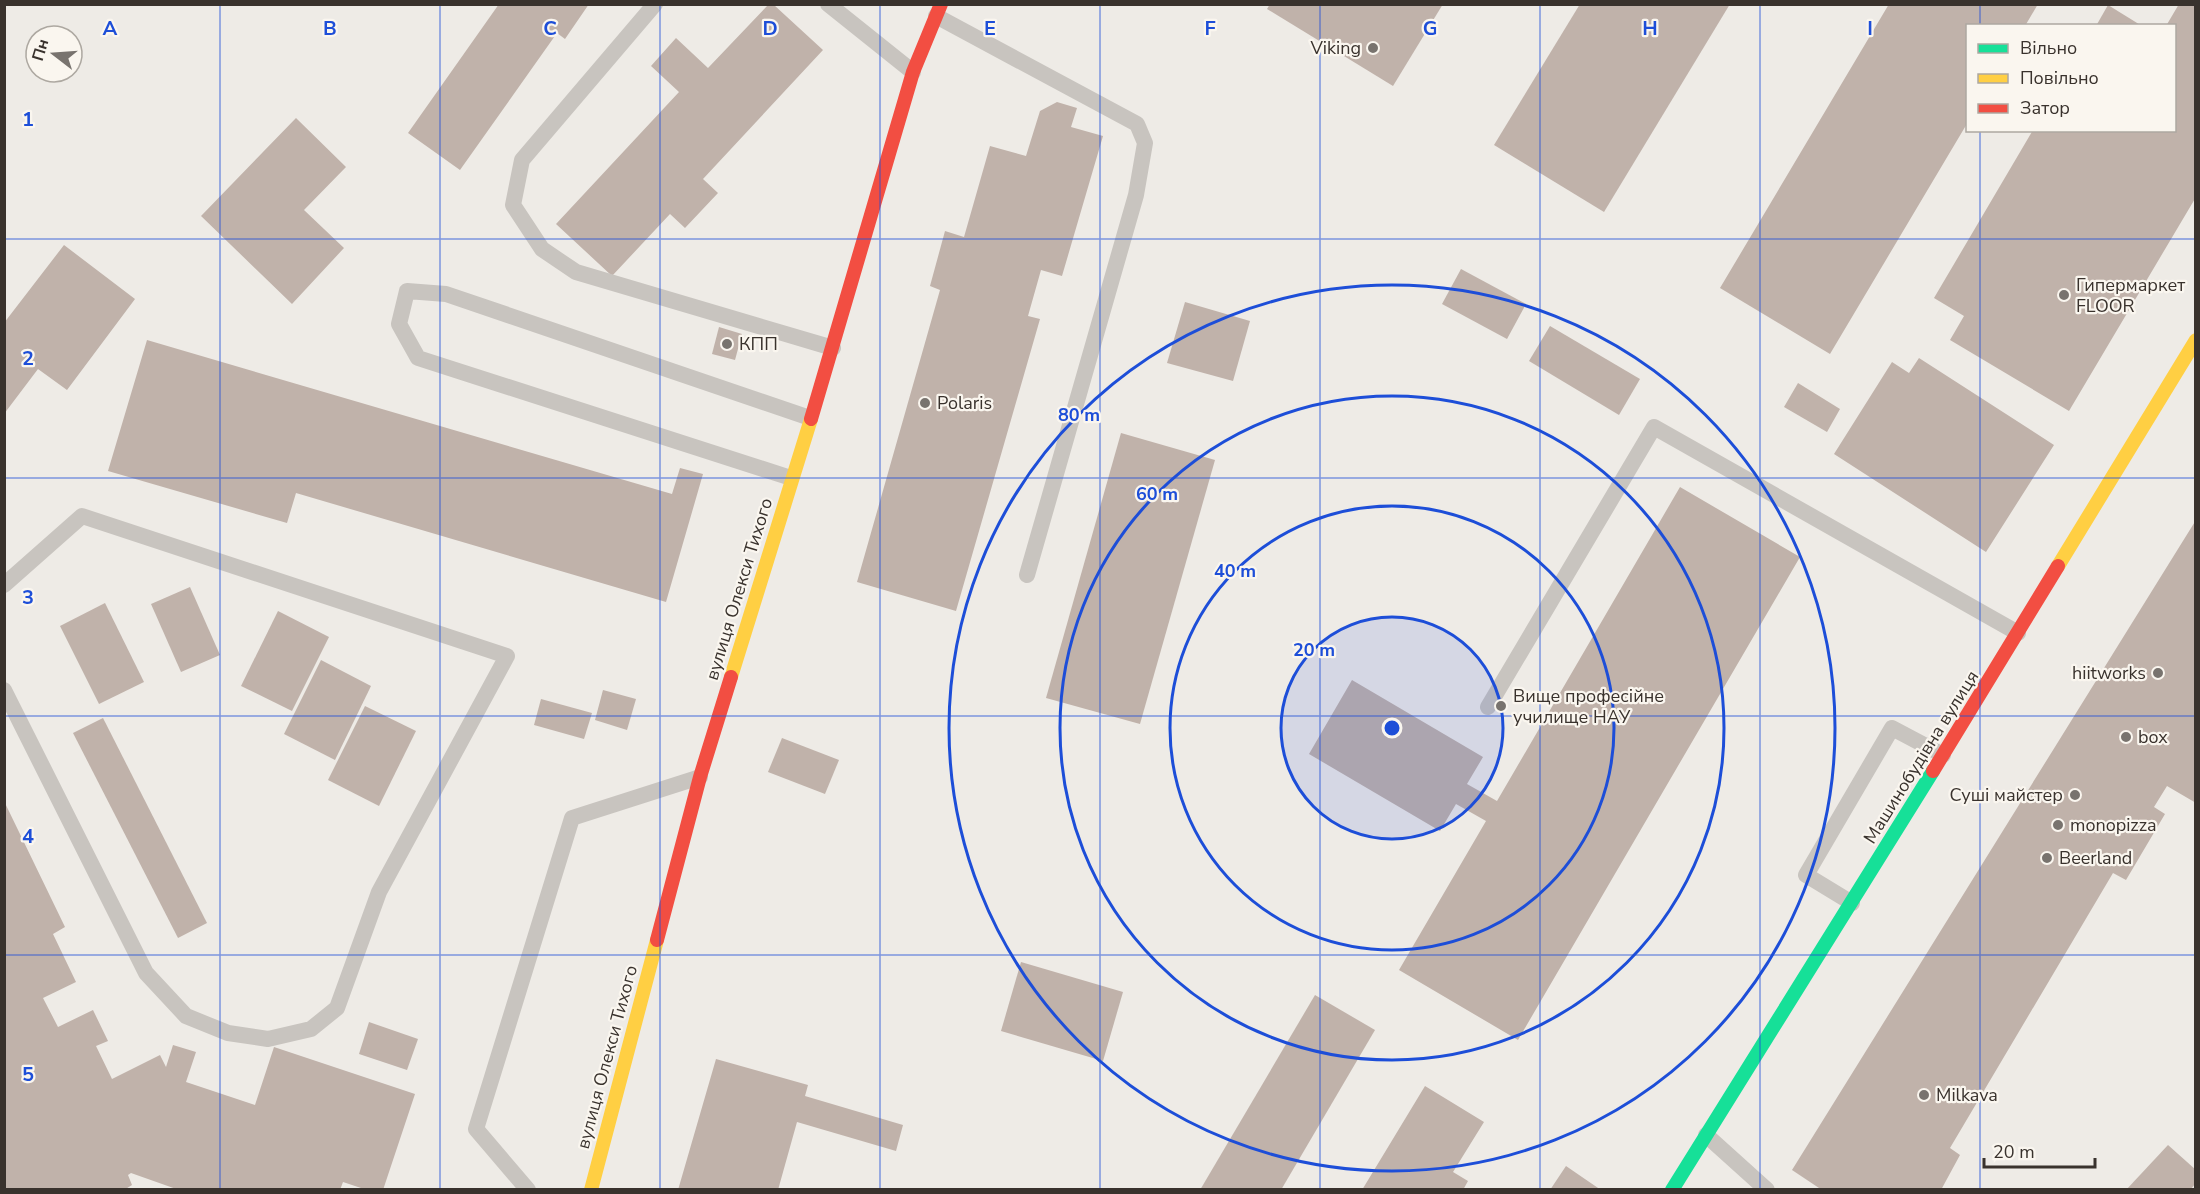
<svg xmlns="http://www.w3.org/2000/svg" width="2200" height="1194" font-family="'Nunito Sans',sans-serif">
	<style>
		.building { fill: #c0b2aa }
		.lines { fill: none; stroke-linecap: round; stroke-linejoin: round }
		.lane { stroke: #c8c4bf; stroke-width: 16 }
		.fast { stroke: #16e098; stroke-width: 14 }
		.slow { stroke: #ffcf43; stroke-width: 14 }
		.jam { stroke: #f24e42; stroke-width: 14 }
		.grid { fill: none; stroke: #1d4ed8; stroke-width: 1.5; stroke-opacity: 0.55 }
		.ring { fill: none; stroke: #1d4ed8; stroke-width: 3 }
		.poi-dot { fill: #78736e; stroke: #faf6ef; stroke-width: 2 }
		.labels { text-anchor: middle; stroke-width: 4.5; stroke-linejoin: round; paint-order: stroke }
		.poi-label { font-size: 18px; fill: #39322d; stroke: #faf6ef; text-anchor: start }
		.street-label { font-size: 18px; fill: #39322d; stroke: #faf6ef }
		.grid-label { font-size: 20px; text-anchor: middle; font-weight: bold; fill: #1d4ed8; stroke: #faf6ef; stroke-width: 4.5; stroke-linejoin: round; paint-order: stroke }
		.centre { fill: #1d4ed8; stroke: #faf6ef; stroke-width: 3 }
		.ring-label { font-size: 18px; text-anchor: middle; font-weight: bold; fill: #1d4ed8; stroke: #faf6ef; stroke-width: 4.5; stroke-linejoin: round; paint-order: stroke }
	</style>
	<rect width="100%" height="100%" fill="#eeebe6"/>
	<!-- building -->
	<g class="building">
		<polygon points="499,4 589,4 565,39 557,33 460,170 408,133"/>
		<polygon points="1270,4 1443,4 1393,86 1267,9"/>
		<polygon points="1580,4 1730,4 1604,212 1494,145"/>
		<polygon points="1889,4 2038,4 2025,26 1968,26 1968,122 1830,354 1720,288"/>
		<polygon points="2179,4 2196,4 2196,197 2069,411 1950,340 1964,316 1934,298 2033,130 2174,130 2174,26 2166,26"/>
		<polygon points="768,5 774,5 823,50 703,179 718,193 685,228 670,214 612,276 556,224 679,92 651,66 676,38 708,68"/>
		<polygon points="2108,5 2142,26 2096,26"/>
		<polygon points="1057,102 1077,108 1071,127 1103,136 1062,276 1041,270 1028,316 1040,319 956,611 857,582 940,290 930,286 945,231 964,237 990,146 1026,156 1040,111"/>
		<polygon points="296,118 346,167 304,210 344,248 292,304 201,216"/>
		<polygon points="64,245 135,299 67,390 38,369 4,414 4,323"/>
		<polygon points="1461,269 1526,304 1507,339 1442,304"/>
		<polygon points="1185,302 1250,321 1233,381 1167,363"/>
		<polygon points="1550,326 1640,379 1619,415 1529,361"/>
		<polygon points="719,327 742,334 735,360 712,354"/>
		<polygon points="147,340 672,494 680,468 703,474 666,602 296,493 287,523 108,471"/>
		<polygon points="1919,358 2054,445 1986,552 1834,454 1892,362 1909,373"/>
		<polygon points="1798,383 1840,409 1827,432 1784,407"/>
		<polygon points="1121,433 1215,460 1140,724 1046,698"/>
		<polygon points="1680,487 1800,557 1518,1040 1399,970 1486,821 1456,804 1440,831 1309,754 1352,680 1483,757 1467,784 1497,801"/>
		<polygon points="2196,520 2196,803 2167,786 2154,807 2165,814 2126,880 2113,873 1950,1148 1960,1155 1941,1190 1822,1190 1792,1170"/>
		<polygon points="190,587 220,655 181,672 151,604"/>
		<polygon points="105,603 144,682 99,704 60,626"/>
		<polygon points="278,611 329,637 292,711 241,686"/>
		<polygon points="321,660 371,686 335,760 284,734"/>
		<polygon points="603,690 636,699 627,730 595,720"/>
		<polygon points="541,699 592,713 584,739 534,725"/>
		<polygon points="365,706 416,731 379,806 328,780"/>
		<polygon points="103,718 207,923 178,938 73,733"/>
		<polygon points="782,738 839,760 825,794 768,772"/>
		<polygon points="4,801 65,927 53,934 76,982 43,998 58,1027 93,1010 108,1041 96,1046 112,1079 160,1055 166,1067 173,1045 196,1052 186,1082 255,1105 274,1047 415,1094 383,1190 367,1190 343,1182 340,1190 179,1190 131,1173 128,1175 132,1185 124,1190 4,1190"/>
		<polygon points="1021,962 1123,992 1103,1061 1001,1031"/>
		<polygon points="1315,995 1375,1030 1281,1190 1200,1190"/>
		<polygon points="369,1022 418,1039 407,1070 359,1054"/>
		<polygon points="716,1059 808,1085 805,1096 903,1125 896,1151 797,1122 778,1190 678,1190"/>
		<polygon points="1425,1086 1484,1122 1453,1172 1468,1181 1463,1190 1362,1190"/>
		<polygon points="2168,1145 2196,1170 2196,1183 2190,1190 2126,1190"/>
		<polygon points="1566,1166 1582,1177 1601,1190 1550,1190"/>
	</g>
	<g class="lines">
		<!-- lane -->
		<g class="lane">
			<polyline points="655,4 522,160 513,205 542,249 576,272 833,348"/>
			<polyline points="828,4 913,72"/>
			<polyline points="936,16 1137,124 1145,143 1136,195 1027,575"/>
			<polyline points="791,478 418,358 399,324 407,291 446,294 810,418"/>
			<polyline points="4,585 82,516 507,656 379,892 337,1008 311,1029 268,1039 228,1033 186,1016 146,973 4,690"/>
			<polyline points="1488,707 1654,427 2018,633"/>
			<polyline points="1852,903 1806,875 1892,728 1943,755"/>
			<polyline points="1706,1135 1767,1190"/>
			<polyline points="528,1190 476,1129 572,818 700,777"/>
		</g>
		<!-- fast -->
		<polyline class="fast" points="1672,1190 1933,771"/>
		<!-- slow -->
		<g class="slow">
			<polyline points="2058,566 2196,340"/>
			<polyline points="731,677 811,419"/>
			<polyline points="591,1190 657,940"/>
		</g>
		<!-- jam -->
		<g class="jam">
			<polyline points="811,419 913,72 941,4"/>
			<polyline points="1933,771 2058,566"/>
			<polyline points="657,940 700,777 731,677"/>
		</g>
	</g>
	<!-- grid -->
	<path class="grid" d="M220,4V1190M440,4V1190M660,4V1190M880,4V1190M1100,4V1190M1320,4V1190M1540,4V1190M1760,4V1190M1980,4V26M1980,130V1190M4,239H2196M4,478H2196M4,716H2196M4,955H2196"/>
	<!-- distance rings -->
	<circle cx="1392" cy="728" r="111" fill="#1d4ed8" fill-opacity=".12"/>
	<g class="ring">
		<circle cx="1392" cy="728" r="111"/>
		<circle cx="1392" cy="728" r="222"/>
		<circle cx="1392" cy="728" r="332"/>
		<circle cx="1392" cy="728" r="443"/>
	</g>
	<!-- markers -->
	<g class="poi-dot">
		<circle cx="1373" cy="48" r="6"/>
		<circle cx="2064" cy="295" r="6"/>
		<circle cx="727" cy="344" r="6"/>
		<circle cx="925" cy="403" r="6"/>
		<circle cx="2158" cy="673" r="6"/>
		<circle cx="1501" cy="706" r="6"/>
		<circle cx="2126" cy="737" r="6"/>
		<circle cx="2075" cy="795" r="6"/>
		<circle cx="2058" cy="825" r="6"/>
		<circle cx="2047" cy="858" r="6"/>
		<circle cx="1924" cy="1095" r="6"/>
	</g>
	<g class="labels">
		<!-- poi labels -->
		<g class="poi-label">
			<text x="1361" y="54" text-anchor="end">Viking</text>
			<text x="2076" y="291">Гипермаркет<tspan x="2076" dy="21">FLOOR</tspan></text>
			<text x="739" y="350">КПП</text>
			<text x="937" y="409">Polaris</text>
			<text x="2146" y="679" text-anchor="end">hiitworks</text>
			<text x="1513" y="702">Вище професійне<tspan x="1513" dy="21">училище НАУ</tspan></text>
			<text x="2138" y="743">box</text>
			<text x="2063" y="801" text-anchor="end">Суші майстер</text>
			<text x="2070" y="831">monopizza</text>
			<text x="2059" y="864">Beerland</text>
			<text x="1936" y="1101">Milkava</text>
		</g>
		<!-- street labels -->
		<g class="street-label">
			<text transform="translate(739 589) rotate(-73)" y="6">вулиця Олекси Тихого</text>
			<text transform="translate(1921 757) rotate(-58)" y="6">Машинобудівна вулиця</text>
			<text transform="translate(607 1057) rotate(-75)" y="6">вулиця Олекси Тихого</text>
		</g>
	</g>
	<g class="grid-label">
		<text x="110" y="35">A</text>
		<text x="330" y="35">B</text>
		<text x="550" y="35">C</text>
		<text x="770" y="35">D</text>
		<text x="990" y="35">E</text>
		<text x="1210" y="35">F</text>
		<text x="1430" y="35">G</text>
		<text x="1650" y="35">H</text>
		<text x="1870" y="35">I</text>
		<text x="28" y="126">1</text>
		<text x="28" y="365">2</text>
		<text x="28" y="604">3</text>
		<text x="28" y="843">4</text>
		<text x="28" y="1081">5</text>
	</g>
	<circle cx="1392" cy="728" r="9" class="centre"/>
	<g class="ring-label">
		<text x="1079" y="421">80 m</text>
		<text x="1157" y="500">60 m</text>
		<text x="1235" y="577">40 m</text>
		<text x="1314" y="656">20 m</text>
	</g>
	<!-- border -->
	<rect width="2200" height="1194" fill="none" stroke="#39322d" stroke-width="12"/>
	<!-- legend -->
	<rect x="1966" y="24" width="210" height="108" fill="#faf6ef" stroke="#ada8a1" stroke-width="1.5"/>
	<rect x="1978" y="44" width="30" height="9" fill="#16e098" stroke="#ada8a1" stroke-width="1.5"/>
	<text x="2020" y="54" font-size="18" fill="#39322d">Вільно</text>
	<rect x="1978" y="74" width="30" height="9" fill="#ffcf43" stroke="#ada8a1" stroke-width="1.5"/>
	<text x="2020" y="84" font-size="18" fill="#39322d">Повільно</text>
	<rect x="1978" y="104" width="30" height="9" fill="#f24e42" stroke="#ada8a1" stroke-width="1.5"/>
	<text x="2020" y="114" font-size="18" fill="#39322d">Затор</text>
	<!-- north arrow -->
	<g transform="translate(54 54) rotate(287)"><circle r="28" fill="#faf6ef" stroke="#ada8a1" stroke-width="1.5"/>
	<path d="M0-4.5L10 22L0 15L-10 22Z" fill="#78736e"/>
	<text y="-9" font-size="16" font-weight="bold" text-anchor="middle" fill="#39322d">Пн</text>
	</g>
	<!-- scale -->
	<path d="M1984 1158v9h111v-9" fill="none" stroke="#39322d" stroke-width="3"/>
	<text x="1993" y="1158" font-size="18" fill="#39322d" stroke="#faf6ef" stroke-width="4.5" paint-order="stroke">20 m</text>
</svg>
